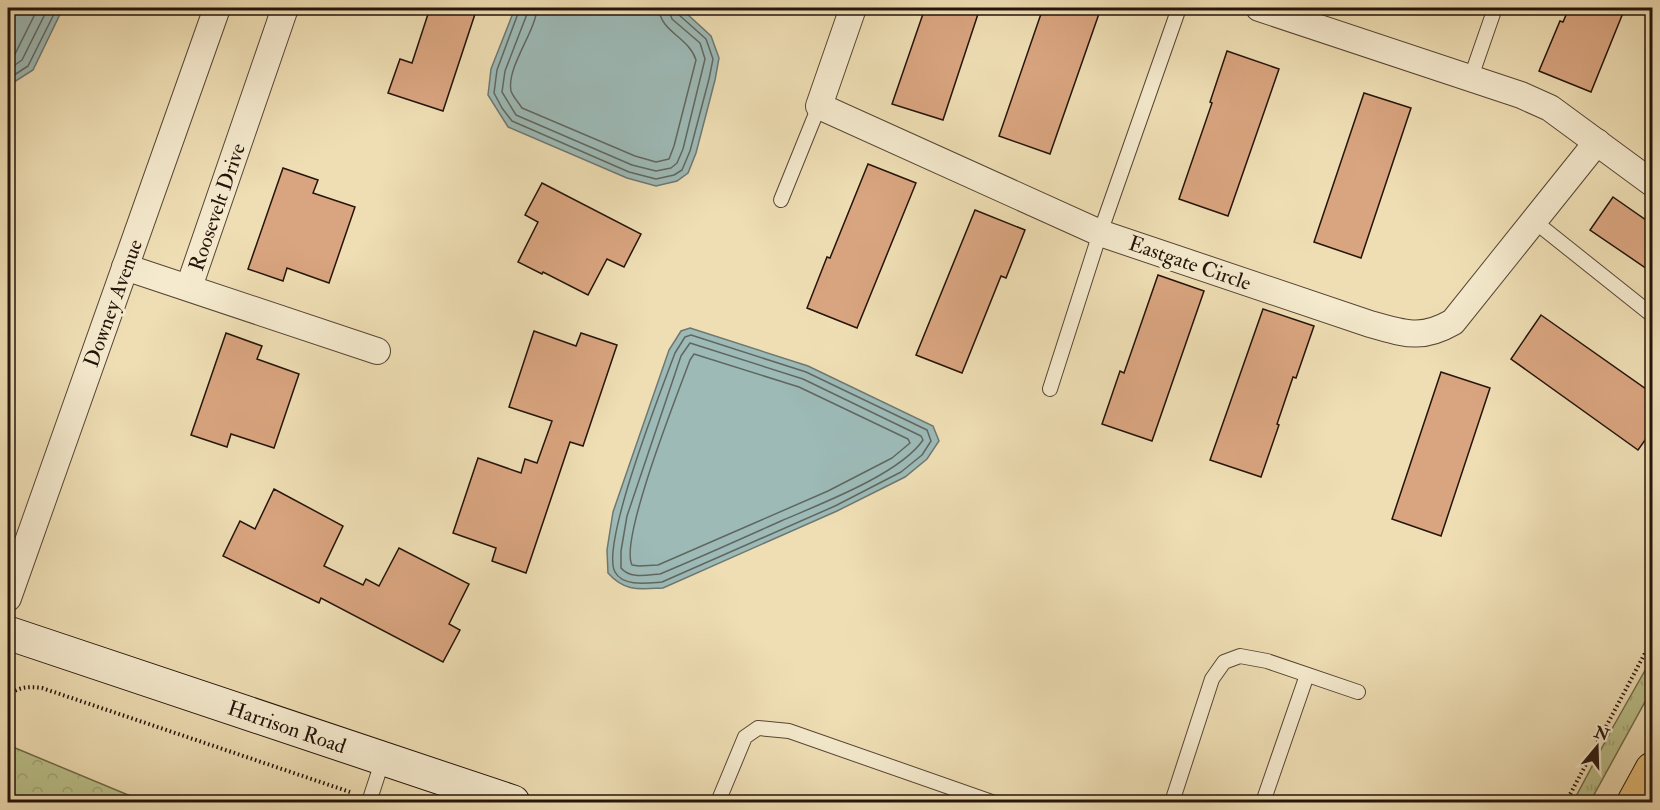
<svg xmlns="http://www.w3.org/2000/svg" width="1660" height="810" font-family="'IM FELL Double Pica',serif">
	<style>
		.grass { fill: url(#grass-tufts); stroke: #706a4a; stroke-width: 1.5 }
		.forest { fill: url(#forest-crowns); stroke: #706a4a; stroke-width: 1.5 }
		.water { fill: #9dbab7; stroke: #6d7872; stroke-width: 1.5 }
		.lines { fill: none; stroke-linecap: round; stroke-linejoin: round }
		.shore { stroke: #606760; stroke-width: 1.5 }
		.building { fill: #d9a580; stroke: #24140a; stroke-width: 1.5 }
		.lane-casing { stroke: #574634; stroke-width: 16 }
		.street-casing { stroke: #574634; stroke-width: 28 }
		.secondary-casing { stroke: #24140a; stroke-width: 35 }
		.highway-casing { stroke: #24140a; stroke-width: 35 }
		.path { stroke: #24140a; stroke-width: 4; stroke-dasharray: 1.5 3; stroke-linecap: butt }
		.lane { stroke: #f5eace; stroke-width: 14 }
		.street { stroke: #f5eace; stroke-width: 26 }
		.secondary { stroke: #f5eace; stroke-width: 33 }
		.highway { stroke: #e8bf7a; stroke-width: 33 }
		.labels { text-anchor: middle; stroke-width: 6; stroke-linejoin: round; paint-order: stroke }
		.street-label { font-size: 21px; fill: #24140a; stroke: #f5eace }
	</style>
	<defs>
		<pattern id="grass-tufts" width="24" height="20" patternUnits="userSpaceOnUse" patternTransform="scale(1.5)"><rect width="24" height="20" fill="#bbc18b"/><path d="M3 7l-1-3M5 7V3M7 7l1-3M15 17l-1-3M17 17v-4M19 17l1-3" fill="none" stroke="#a1a577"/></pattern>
		<pattern id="forest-crowns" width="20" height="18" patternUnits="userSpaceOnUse" patternTransform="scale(1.5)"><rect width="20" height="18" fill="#bbc18b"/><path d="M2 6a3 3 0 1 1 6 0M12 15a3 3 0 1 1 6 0" fill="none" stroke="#a1a577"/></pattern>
	</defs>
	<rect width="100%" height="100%" fill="#efdeb4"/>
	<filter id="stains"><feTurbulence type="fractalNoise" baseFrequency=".00333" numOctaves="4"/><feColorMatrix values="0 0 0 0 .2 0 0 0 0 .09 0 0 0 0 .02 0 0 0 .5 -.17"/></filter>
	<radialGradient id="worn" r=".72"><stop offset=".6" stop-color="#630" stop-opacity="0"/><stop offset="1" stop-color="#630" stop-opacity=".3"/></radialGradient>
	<!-- grass -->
	<polygon class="grass" points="1652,658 1652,689 1590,802 1573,802 1613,727"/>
	<!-- forest -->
	<polygon class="forest" points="8,745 145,802 8,802"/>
	<!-- water -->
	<g class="water">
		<polygon points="8,8 63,8 33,70 8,86"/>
		<polygon points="515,8 677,8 685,12 711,36 719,58 715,80 696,153 688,173 677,181 656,186 627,178 508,127 488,95 491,69"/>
		<path d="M690,328L808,366L933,426L939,441L927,459L905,477L837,511L663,588C639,589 625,592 608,573L607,550L613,512L669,350L681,331Z"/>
	</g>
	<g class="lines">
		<!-- shore -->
		<g class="shore">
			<polyline points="520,8 497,70 494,93 502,108 512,121 629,172 656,179 674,175 682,170 690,151 709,79 713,59 706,39 678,14 676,8"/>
			<polyline points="528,8 527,14 505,71 502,92 516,115 632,165 656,171 671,168 677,163 683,149 705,59 700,43 672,19 668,8"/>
			<path d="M537,8C536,31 506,68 511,91C513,97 519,103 522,108L635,156L656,162L669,159L674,146L696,60C689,37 660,32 659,8"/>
			<polyline points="8,59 15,54 38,8"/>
			<polyline points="8,70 22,60 48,8"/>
			<polyline points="8,79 28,66 57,8"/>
			<path d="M691,335L806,372L927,430L931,441L922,455L901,472L835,506L662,582C648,583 623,587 615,572C600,545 662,388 675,353L685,337Z"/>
			<path d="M690,343L803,379L921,436L923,440C900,474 820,504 781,521C741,539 701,557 660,574C647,575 630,579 621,568V551L627,516L681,356Z"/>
			<path d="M694,354L799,387L908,439L910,443L892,458L828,491L658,565L639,566L632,565C619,540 678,393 690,360Z"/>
		</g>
	</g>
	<!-- building -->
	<g class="building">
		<polygon points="430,8 477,8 443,111 388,93 400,59 412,63"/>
		<polygon points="925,8 980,8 943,120 892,104"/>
		<polygon points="1043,8 1101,8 1050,154 999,136"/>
		<polygon points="1569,8 1625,8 1591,92 1539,71 1560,21 1563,22"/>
		<polygon points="1227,51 1279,69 1228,216 1179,199 1212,103 1210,102"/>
		<polygon points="1364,93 1411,108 1361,258 1314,242"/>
		<polygon points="868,164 916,183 857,328 807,308 827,257 830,258"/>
		<polygon points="283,168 318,180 313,193 355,207 329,283 287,268 283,281 248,269"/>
		<polygon points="542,183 641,234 624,267 607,259 588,295 543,272 542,274 518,262 538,222 525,215"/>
		<polygon points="1613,197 1653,225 1653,273 1590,230"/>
		<polygon points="975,210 1025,230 1006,278 1001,276 962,373 916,355"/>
		<polygon points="1158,275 1204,291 1152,441 1102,424 1120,371 1124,373"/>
		<polygon points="1263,309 1314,326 1296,378 1293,377 1277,424 1279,425 1261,477 1210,460"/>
		<polygon points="1541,315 1653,394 1653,429 1638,450 1511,359"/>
		<polygon points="534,331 576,346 581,333 617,345 583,446 570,442 526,573 492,561 496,548 453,533 478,458 521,473 525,459 537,463 552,421 509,407"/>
		<polygon points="226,333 262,346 257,359 299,374 274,448 231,434 227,447 191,435"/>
		<polygon points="1441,372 1490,388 1441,536 1392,519"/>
		<polygon points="274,489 343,526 324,566 363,585 366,579 379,586 399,548 469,584 449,624 460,630 443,662 321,598 319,603 223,556 240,521 255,529"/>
	</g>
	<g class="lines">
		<defs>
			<g id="lane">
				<polyline points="1470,80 1495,8"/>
				<polyline points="781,200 819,106"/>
				<polyline points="1534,221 1652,315"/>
				<polyline points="1050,389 1100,233 1179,8"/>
				<polyline points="369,802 383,759"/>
				<polyline points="718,802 745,737 758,728 789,731 992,802"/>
				<polyline points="1172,802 1212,679 1224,662 1240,656 1267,661 1358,692"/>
				<polyline points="1263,802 1307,675"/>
			</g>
			<g id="street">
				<path d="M853,8L819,106L1100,233L1370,324C1404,333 1420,341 1453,322L1597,142"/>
				<polyline points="1259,8 1521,95 1550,108 1652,183"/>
				<polyline points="125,267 377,351"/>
				<polyline points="189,287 285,8"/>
				<polyline points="8,598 217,8"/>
			</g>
			<polyline id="secondary" points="8,633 513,802"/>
			<polyline id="highway" points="1634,802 1652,769"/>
		</defs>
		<!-- lane casing -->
		<use href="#lane" class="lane-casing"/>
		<!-- street casing -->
		<use href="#street" class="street-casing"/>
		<!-- secondary casing -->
		<use href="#secondary" class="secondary-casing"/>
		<!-- highway casing -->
		<use href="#highway" class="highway-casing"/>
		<!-- path -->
		<g class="path">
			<path d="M8,696C17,687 29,686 42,688L350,792"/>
			<polyline points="1566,802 1652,640"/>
		</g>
		<!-- lane -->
		<use href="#lane" class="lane"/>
		<!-- street -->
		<use href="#street" class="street"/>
		<!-- secondary -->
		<use href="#secondary" class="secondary"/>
		<!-- highway -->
		<use href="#highway" class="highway"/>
	</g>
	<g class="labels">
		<!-- street labels -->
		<g class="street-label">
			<text transform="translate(217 207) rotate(-71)" y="7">Roosevelt Drive</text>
			<text transform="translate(1190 263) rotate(19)" y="7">Eastgate Circle</text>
			<text transform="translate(113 303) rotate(-70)" y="7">Downey Avenue</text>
			<text transform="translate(287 727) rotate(19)" y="7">Harrison Road</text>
		</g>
	</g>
	<!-- margin -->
	<rect width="1660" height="810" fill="none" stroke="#efdeb4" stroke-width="30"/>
	<rect x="9" y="9" width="1642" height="792" fill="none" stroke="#24140a" stroke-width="3"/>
	<rect x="15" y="15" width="1630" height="780" fill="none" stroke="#24140a" stroke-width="1.5"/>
	<!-- north arrow -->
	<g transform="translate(1597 747) rotate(19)" stroke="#f5eace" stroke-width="4.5" paint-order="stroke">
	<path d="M0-4.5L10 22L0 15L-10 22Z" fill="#24140a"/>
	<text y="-9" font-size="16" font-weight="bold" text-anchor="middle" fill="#24140a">N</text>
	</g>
	<rect width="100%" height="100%" filter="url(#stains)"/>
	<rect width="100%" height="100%" fill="url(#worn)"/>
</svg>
